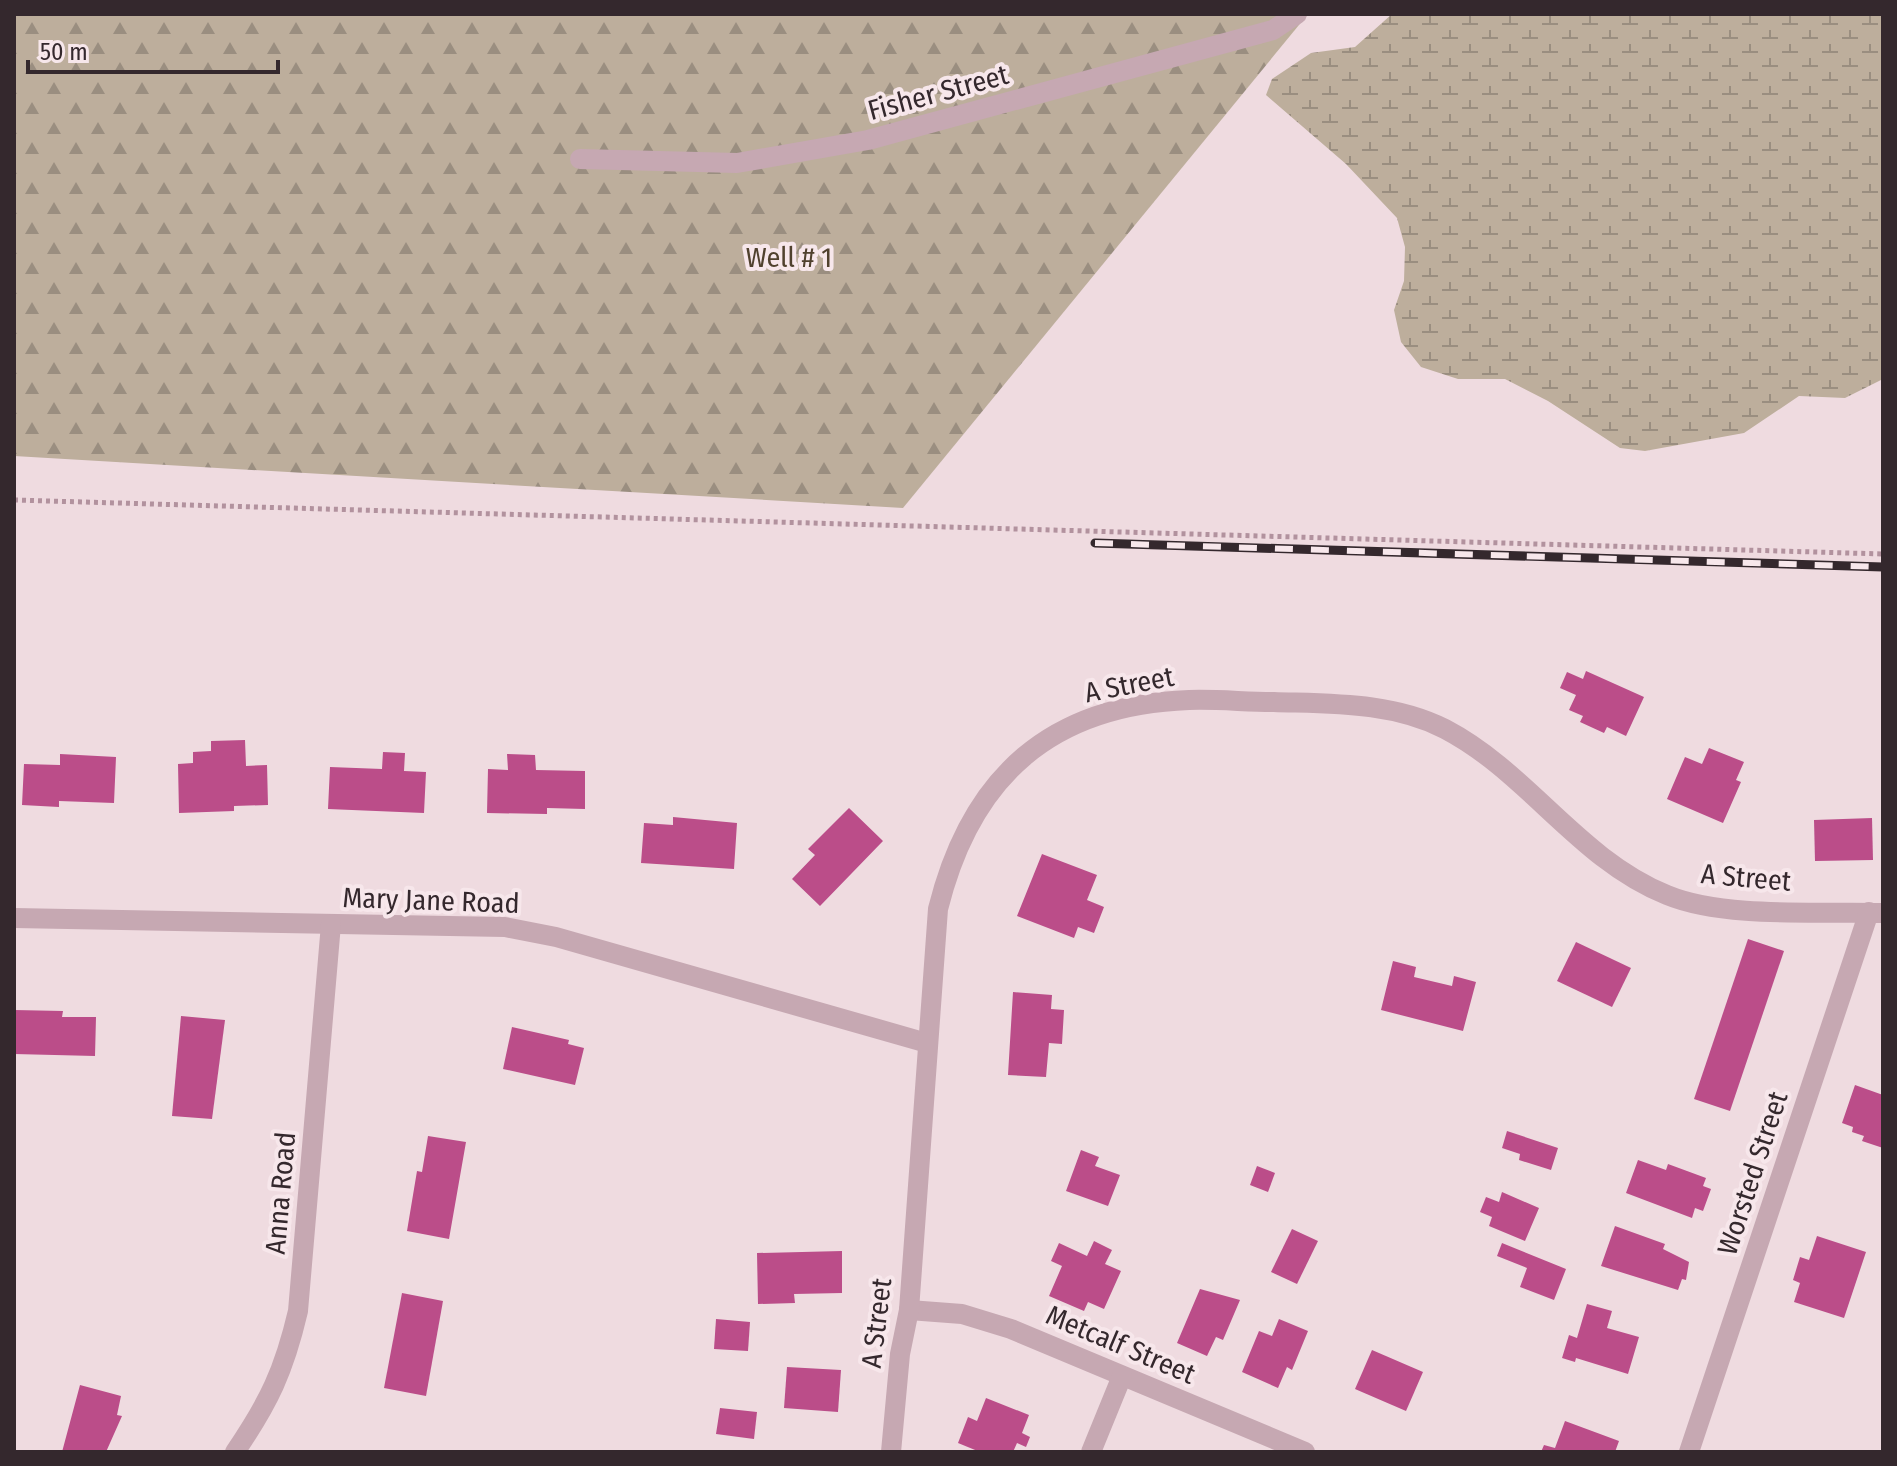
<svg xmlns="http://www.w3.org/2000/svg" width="1897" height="1466" font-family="'Fira Sans Condensed',sans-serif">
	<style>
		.forest { fill: url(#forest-firs) }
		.wetland { fill: url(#wetland-marsh) }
		.building { fill: #bb4d89 }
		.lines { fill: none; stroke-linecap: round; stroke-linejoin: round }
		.path { stroke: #b2929e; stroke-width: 5; stroke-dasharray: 4 4; stroke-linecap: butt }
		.minor { stroke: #c6a8b2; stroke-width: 20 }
		.rail-casing { stroke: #34282d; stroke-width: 9 }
		.rail { stroke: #f7e7eb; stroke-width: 6; stroke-dasharray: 18; stroke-linecap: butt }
		.labels { text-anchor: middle; stroke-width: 8; stroke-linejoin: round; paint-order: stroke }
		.street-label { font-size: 28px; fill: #34282d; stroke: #f7e7eb }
		.park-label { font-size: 28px; fill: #50412e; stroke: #f7e7eb }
	</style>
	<defs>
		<pattern id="forest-firs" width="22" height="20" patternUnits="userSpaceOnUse" patternTransform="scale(2)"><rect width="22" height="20" fill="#bdae9c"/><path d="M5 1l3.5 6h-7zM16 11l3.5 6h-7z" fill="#9a8e80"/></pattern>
		<pattern id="wetland-marsh" width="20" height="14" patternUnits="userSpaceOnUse" patternTransform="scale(2)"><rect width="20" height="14" fill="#bdae9c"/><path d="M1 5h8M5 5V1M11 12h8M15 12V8" fill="none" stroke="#9a8e80"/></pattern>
	</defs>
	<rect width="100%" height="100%" fill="#efdbe0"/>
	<!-- forest -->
	<polygon class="forest" points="14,14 1308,14 903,508 14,456"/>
	<!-- wetland -->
	<polygon class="wetland" points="1392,14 1883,14 1883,379 1845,398 1799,396 1744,433 1645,451 1620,448 1548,401 1505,379 1458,379 1421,367 1401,342 1394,310 1404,281 1405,247 1397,218 1346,164 1266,95 1272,79 1311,53 1355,47"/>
	<!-- building -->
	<g class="building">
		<polygon points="1586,671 1644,697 1626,736 1607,727 1604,733 1580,722 1583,716 1569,710 1576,695 1560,688 1567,672 1583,679"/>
		<polygon points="245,740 246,766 267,765 268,805 234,806 234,811 179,813 178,764 193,763 193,752 211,751 211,741"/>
		<polygon points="1709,748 1744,762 1736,780 1741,782 1723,823 1667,799 1685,757 1702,764"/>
		<polygon points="383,752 405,753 404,771 426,772 424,813 328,809 330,767 382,769"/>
		<polygon points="60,754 116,757 114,803 59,801 59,807 22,805 24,764 60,765"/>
		<polygon points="507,754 535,755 536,770 585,771 585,809 547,808 547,814 487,813 488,769 508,770"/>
		<polygon points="849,808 883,841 820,906 792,879 815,855 808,849"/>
		<polygon points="673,817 737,823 734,869 641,863 644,823 673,825"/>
		<polygon points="1872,818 1873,860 1815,861 1814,820"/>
		<polygon points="1042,854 1097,875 1087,900 1104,907 1094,933 1078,927 1074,938 1017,916"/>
		<polygon points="1748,939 1784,951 1730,1111 1694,1099"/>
		<polygon points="1576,942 1631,968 1612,1007 1557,981"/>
		<polygon points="1393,961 1416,967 1414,977 1452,986 1454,976 1476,982 1463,1031 1381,1010"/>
		<polygon points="1013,992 1052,995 1051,1009 1064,1010 1062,1044 1049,1043 1046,1077 1008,1075"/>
		<polygon points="14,1010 63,1011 62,1017 96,1017 95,1056 14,1054"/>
		<polygon points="181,1016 225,1020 212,1119 172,1116"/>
		<polygon points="512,1027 569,1040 568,1044 584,1048 575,1085 503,1069"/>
		<polygon points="1855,1085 1883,1095 1883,1148 1862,1141 1864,1136 1852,1132 1853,1127 1842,1123"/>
		<polygon points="1507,1131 1558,1148 1551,1170 1519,1160 1520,1154 1502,1148"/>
		<polygon points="428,1136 466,1142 449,1239 407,1231 417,1171 422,1172"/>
		<polygon points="1081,1150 1099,1157 1095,1166 1120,1175 1108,1206 1066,1191"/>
		<polygon points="1638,1160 1666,1170 1668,1164 1706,1178 1703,1186 1711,1189 1703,1211 1695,1208 1692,1218 1626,1193"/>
		<polygon points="1257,1166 1275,1173 1268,1192 1250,1185"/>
		<polygon points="1502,1192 1539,1208 1525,1241 1489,1226 1492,1217 1480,1212 1486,1197 1499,1202"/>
		<polygon points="1615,1226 1665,1244 1663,1249 1689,1262 1686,1280 1682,1279 1678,1290 1601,1266"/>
		<polygon points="1292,1229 1318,1241 1297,1284 1271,1272"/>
		<polygon points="1817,1236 1866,1252 1844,1318 1794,1302 1800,1283 1793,1280 1800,1257 1809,1260"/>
		<polygon points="1094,1241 1112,1250 1105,1264 1121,1271 1104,1309 1088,1302 1084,1311 1049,1296 1062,1266 1051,1261 1059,1243 1087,1256"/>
		<polygon points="1502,1243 1566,1269 1554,1300 1520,1287 1527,1268 1497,1256"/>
		<polygon points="842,1251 842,1293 794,1294 795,1303 758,1304 757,1253"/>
		<polygon points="1200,1289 1240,1300 1223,1340 1216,1337 1207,1356 1177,1343"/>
		<polygon points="402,1293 443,1301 426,1396 384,1388"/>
		<polygon points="1587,1304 1612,1311 1607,1328 1639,1337 1628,1374 1576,1358 1575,1362 1562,1358 1569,1335 1577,1338"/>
		<polygon points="716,1319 750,1322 748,1351 714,1349"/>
		<polygon points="1279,1319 1308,1331 1292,1370 1287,1367 1278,1388 1242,1372 1259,1331 1272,1336"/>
		<polygon points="1372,1350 1423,1372 1406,1411 1355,1389"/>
		<polygon points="787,1367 841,1370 838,1412 784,1408"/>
		<polygon points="80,1385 121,1396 117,1415 122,1416 106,1452 62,1452"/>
		<polygon points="986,1398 1029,1415 1022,1433 1030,1437 1026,1447 1017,1443 1013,1452 980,1452 958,1443 968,1417 977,1421"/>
		<polygon points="720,1408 757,1412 754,1439 716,1434"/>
		<polygon points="1565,1421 1619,1441 1615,1452 1541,1452 1544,1445 1555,1448"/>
	</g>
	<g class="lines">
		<!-- path -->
		<polyline class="path" points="14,500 1883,554"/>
		<!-- minor -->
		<g class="minor">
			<polyline points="580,159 737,163 868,140 1273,30 1297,14"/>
			<polyline points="14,918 505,927 556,937 927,1043"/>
			<polyline points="909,1310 962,1314 1011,1329 1305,1452"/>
			<path d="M235,1452C269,1402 284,1371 298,1311L331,924"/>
			<path d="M891,1452L900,1354L909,1310L938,909C971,776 1051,705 1189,700C1217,699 1246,702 1274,702C1332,704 1392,702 1445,729C1529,773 1578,859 1667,895C1725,919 1820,911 1883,913"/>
			<polyline points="1091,1452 1122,1376"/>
			<polyline points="1689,1452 1869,912"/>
		</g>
		<defs>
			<polyline id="rail" points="1095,543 1883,567"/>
		</defs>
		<!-- rail casing -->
		<use href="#rail" class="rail-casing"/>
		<!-- rail -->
		<use href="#rail" class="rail"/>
	</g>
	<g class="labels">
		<!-- street labels -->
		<g class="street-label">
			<text transform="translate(938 92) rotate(-15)" y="10">Fisher Street</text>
			<text transform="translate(1129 684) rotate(-11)" y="10">A Street</text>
			<text transform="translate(1746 877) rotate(5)" y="10">A Street</text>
			<text transform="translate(431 900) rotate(2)" y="10">Mary Jane Road</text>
			<text transform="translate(1752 1173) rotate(-72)" y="10">Worsted Street</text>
			<text transform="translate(280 1193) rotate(-85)" y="10">Anna Road</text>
			<text transform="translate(876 1323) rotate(-83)" y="10">A Street</text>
			<text transform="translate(1121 1344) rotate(23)" y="10">Metcalf Street</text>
		</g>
		<!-- park labels -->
		<g class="park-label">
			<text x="789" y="267">Well # 1</text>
		</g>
	</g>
	<!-- border -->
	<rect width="1897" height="1466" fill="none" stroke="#34282d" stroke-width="32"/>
	<!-- scale -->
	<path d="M28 60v12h250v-12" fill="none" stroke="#34282d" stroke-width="4"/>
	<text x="40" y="60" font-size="24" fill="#34282d" stroke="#f7e7eb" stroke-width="6" paint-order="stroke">50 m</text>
</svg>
